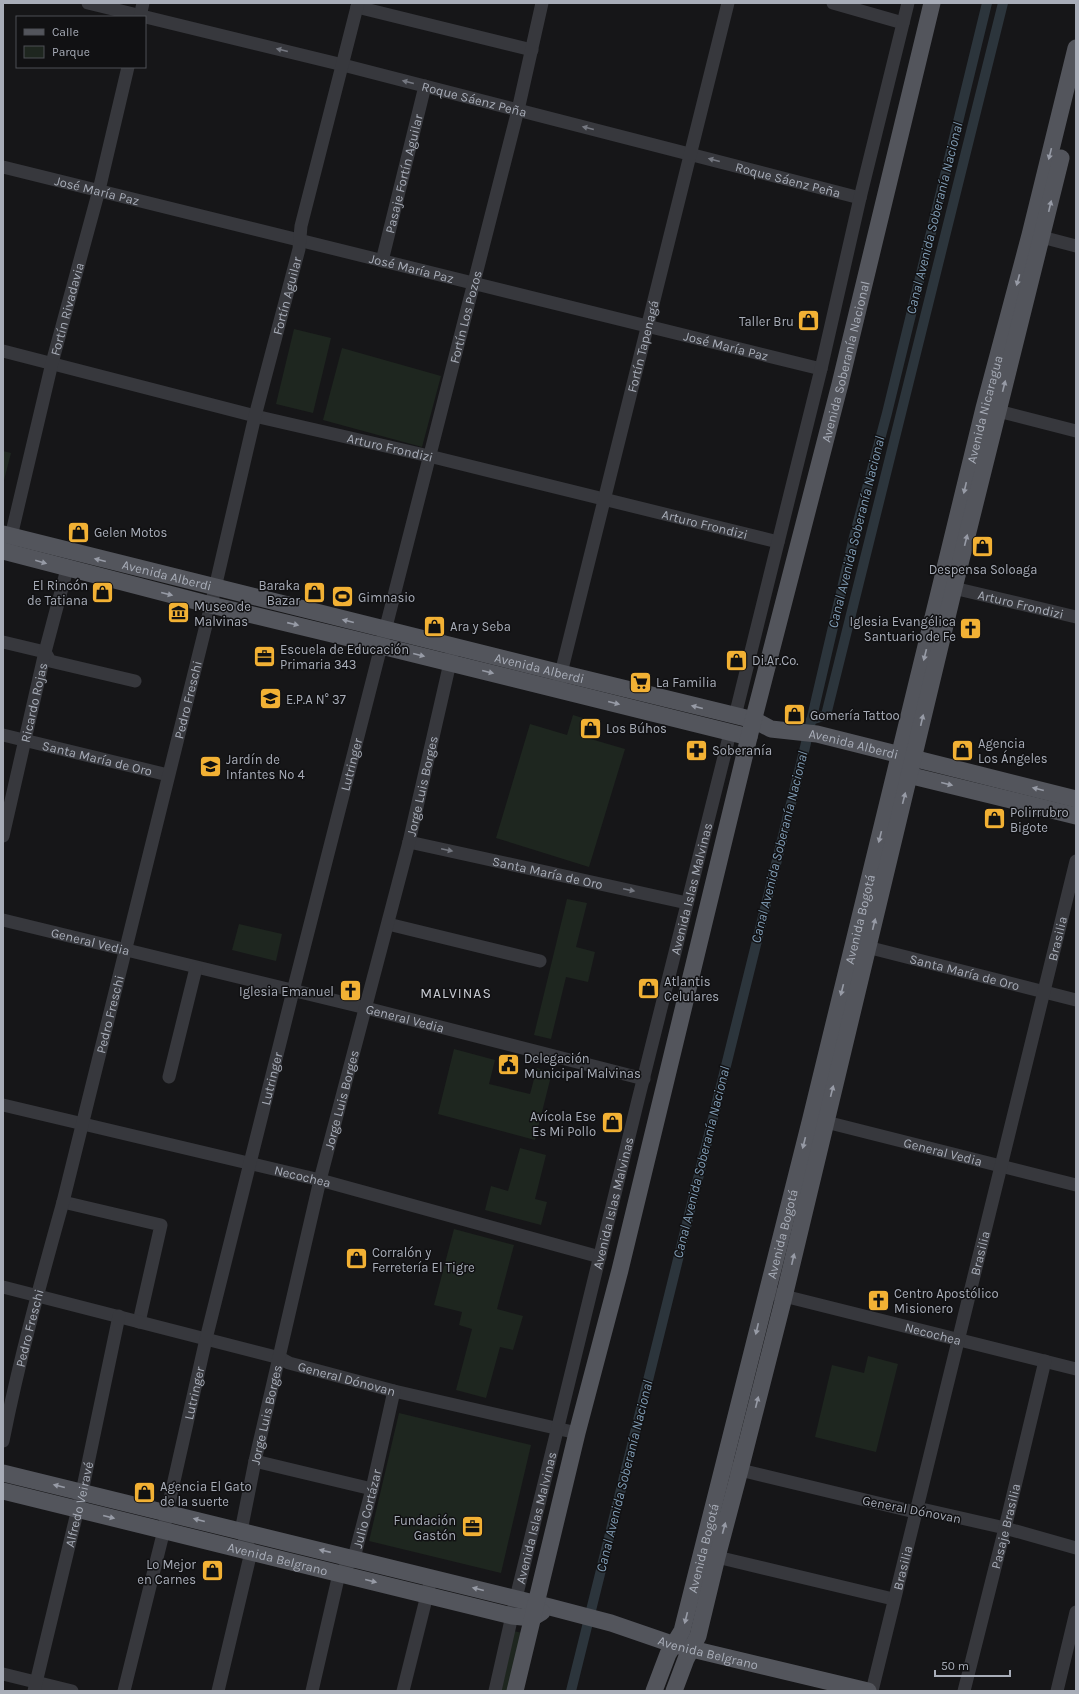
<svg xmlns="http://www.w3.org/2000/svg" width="1079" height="1694" font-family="Karla,sans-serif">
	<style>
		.green { fill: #1e261f }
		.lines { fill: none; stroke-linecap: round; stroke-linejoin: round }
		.canal { stroke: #2c353c; stroke-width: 10 }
		.minor { stroke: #37383d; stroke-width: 13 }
		.major { stroke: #53555c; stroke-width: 17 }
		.oneway { fill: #757881 }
		.oneway2 { fill: #979ba6 }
		.labels { text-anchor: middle; stroke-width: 3; stroke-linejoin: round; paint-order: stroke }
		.street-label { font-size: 13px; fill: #a8adb8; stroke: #111113 }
		.poi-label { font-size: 13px; fill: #a8adb8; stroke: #111113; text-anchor: start }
		.water-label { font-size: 14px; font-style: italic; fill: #7f9bb3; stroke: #111113 }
		.neighbourhood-label { font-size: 14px; letter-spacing: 1px; fill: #c9ccd4; stroke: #111113 }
	</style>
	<rect width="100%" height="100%" fill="#161618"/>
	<!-- green -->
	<g class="green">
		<polygon points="294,329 331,338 313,413 276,404"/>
		<polygon points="342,348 441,376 422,447 323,420"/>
		<polygon points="3,451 11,453 3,484"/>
		<polygon points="573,715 589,720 584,737 625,749 589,867 496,838 530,724 567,735"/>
		<polygon points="567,899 587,903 576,947 595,952 588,982 566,977 551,1039 534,1035"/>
		<polygon points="239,924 282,934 276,961 232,950"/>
		<polygon points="454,1049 495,1060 489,1084 530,1094 537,1068 552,1072 535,1140 438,1114"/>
		<polygon points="520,1148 546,1155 535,1199 547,1202 541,1225 485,1210 491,1186 508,1191"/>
		<polygon points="454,1229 514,1245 497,1309 523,1316 513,1350 500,1347 486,1398 456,1390 472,1329 459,1325 462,1312 434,1305"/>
		<polygon points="868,1356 898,1364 876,1452 815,1437 832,1365 864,1373"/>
		<polygon points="399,1413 531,1445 501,1573 369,1541"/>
		<polygon points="514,1631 522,1633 507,1691 501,1691"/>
	</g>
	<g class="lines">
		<!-- canal -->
		<g class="canal">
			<polyline points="811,720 826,715 1003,3"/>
			<polyline points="571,1691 805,747 854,537 887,413 987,3"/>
		</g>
		<!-- minor -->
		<g class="minor">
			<path id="s1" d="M88,3L343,65L860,198"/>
			<polyline points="833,3 903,23"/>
			<polyline points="357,7 532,50"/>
			<polyline points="140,17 143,3"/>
			<path id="s2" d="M3,167L821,369"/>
			<polyline points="1034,235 1076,246"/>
			<path id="s3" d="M382,261L425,86"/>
			<path id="s4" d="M3,351L255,416L429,456L778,542"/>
			<polyline points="990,409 1076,431"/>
			<path id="s5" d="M9,545L52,363L99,190L128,67"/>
			<path id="s6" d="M945,586L1076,617"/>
			<polyline points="3,642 45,652 50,661 135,681"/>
			<path id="s7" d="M559,681L728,3"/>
			<polyline points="735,716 821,369 860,198 908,3"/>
			<path id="s8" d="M3,735L168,775"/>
			<path id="s9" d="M3,836L45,652L67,569"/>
			<path id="s10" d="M409,842L687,903"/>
			<path id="s11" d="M3,920L366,1008L644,1079"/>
			<polyline points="388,924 540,961"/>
			<path id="s12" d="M859,945L1076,1000"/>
			<polyline points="169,1077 196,968"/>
			<path id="s13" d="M3,1105L320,1180L600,1257"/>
			<path id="s14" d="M818,1120L1076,1185"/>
			<polyline points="63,1202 161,1225 139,1322"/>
			<path id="s15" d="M3,1287L280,1358L289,1363L394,1391L577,1433"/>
			<path id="s16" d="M776,1294L1076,1369"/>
			<path id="s17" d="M3,1441C19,1360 41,1281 63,1202L211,605L255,416L299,249L301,226L358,3"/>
			<polyline points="255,1461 372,1489"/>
			<polyline points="732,1468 915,1512 926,1510 1005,1528 1076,1548"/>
			<polyline points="717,1557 893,1599"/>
			<polyline points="3,1674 72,1691"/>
			<path id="s18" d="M34,1691L82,1492L119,1316"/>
			<path id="s19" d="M124,1691L164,1530L167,1512L206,1339L293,991L518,110L542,3"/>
			<path id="s20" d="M218,1691L251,1552L241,1531L255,1461L320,1180L409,842L452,654"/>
			<path id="s21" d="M312,1691L339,1574L354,1558L372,1489L394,1391"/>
			<polyline points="403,1691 429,1587"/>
			<path id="s22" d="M495,1691L516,1598L638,1100L730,733"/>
			<path id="s23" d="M872,1691L1076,861"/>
			<path id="s24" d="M964,1691L1005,1528L1045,1361"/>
			<polyline points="1057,1691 1076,1612"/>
		</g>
		<!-- major -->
		<g class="major">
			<path id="s25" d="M3,534L561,673L754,720L771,729L817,734L1076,799"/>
			<polyline points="3,551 211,605 357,640 749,737"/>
			<polyline points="900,773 1076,816"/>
			<path id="s26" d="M3,1473L550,1607L611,1623L675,1645L868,1691"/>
			<path id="s27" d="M3,1491L512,1616L532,1618L542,1612"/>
			<path id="s28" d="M515,1691L577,1433L620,1270L749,737L840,384L932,3"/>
			<path id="s29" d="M654,1691L668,1654L682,1631L811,1118L984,408L1030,235L1076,48"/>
			<polyline points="674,1691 686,1659 698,1636 717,1557 740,1470 784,1297 954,588 1061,158"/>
		</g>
	</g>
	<!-- one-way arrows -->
	<defs><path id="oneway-solid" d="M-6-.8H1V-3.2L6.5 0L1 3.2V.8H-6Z"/></defs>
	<g class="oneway">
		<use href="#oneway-solid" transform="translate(282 50) rotate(-166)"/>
		<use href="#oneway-solid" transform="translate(408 82) rotate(-166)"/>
		<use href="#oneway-solid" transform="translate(588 128) rotate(-166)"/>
		<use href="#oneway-solid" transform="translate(714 160) rotate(-165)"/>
		<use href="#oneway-solid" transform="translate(447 850) rotate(12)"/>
		<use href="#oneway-solid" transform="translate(629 890) rotate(12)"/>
	</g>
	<g class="oneway2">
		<use href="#oneway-solid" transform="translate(1050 154) rotate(104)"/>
		<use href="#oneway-solid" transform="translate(1050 206) rotate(-77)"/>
		<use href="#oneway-solid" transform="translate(1018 280) rotate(105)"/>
		<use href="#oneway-solid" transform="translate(1004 386) rotate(-76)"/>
		<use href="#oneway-solid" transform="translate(965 488) rotate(103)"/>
		<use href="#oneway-solid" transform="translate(966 540) rotate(-76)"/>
		<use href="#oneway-solid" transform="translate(100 560) rotate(-166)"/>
		<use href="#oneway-solid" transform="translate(41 562) rotate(16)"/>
		<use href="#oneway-solid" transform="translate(167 594) rotate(14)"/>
		<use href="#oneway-solid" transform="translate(348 621) rotate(-166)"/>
		<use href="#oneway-solid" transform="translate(293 624) rotate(13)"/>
		<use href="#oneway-solid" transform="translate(419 655) rotate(14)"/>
		<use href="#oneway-solid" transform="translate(925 655) rotate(104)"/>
		<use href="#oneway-solid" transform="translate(488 672) rotate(14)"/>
		<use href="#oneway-solid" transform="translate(614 703) rotate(14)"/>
		<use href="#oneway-solid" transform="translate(697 707) rotate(-166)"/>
		<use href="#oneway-solid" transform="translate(922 720) rotate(-77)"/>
		<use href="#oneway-solid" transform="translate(947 784) rotate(14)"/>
		<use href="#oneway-solid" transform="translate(1038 789) rotate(-166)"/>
		<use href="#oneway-solid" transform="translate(904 798) rotate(-76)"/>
		<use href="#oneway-solid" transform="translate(880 837) rotate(104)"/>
		<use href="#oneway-solid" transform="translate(874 924) rotate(-76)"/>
		<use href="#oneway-solid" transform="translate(842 990) rotate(104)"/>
		<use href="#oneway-solid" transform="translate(832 1091) rotate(-76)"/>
		<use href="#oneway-solid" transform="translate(804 1143) rotate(104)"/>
		<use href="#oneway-solid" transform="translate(793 1259) rotate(-77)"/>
		<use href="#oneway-solid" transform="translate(757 1329) rotate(103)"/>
		<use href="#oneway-solid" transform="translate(757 1402) rotate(-76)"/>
		<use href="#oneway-solid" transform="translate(59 1486) rotate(-166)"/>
		<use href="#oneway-solid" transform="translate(109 1517) rotate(14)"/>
		<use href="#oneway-solid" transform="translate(199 1520) rotate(-165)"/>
		<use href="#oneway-solid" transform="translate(724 1528) rotate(-75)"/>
		<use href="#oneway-solid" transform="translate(325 1551) rotate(-167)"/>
		<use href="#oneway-solid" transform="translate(371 1581) rotate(14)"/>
		<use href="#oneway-solid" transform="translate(478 1589) rotate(-166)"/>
		<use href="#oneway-solid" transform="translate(686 1618) rotate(104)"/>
	</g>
	<!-- icons -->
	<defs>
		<symbol id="shop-square" viewBox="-11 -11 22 22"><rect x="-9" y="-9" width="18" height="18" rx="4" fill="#f2b134" stroke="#111113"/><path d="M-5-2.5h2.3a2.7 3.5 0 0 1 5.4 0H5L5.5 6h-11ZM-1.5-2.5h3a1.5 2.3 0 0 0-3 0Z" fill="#111"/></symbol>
		<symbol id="stadium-square" viewBox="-11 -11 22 22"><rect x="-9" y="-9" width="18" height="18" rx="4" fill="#f2b134" stroke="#111113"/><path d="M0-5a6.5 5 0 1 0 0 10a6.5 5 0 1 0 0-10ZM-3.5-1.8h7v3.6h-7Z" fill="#111"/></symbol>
		<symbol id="museum-square" viewBox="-11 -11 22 22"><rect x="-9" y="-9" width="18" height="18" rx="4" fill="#f2b134" stroke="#111113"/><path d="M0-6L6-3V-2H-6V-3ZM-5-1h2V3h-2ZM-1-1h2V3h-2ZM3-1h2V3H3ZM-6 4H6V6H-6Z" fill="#111"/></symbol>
		<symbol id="church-square" viewBox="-11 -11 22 22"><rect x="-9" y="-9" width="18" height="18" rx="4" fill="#f2b134" stroke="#111113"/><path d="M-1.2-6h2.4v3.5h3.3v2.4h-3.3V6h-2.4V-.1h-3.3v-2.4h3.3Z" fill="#111"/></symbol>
		<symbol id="office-square" viewBox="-11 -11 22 22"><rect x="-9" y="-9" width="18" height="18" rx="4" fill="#f2b134" stroke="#111113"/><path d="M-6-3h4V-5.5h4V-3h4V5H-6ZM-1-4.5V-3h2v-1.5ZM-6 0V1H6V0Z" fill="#111"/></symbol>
		<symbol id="supermarket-square" viewBox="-11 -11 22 22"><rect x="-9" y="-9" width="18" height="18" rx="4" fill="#f2b134" stroke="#111113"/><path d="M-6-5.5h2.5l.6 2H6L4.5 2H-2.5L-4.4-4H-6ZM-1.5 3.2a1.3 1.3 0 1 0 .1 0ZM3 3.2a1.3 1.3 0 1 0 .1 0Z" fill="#111"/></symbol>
		<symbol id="school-square" viewBox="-11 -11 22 22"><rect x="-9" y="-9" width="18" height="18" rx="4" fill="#f2b134" stroke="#111113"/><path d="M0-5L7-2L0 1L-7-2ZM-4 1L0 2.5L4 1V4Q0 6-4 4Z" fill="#111"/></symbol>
		<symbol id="pharmacy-square" viewBox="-11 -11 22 22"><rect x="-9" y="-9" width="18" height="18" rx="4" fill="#f2b134" stroke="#111113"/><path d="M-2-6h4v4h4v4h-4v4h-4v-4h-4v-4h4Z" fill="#111"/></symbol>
		<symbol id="civic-square" viewBox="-11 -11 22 22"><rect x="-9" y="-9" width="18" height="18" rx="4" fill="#f2b134" stroke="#111113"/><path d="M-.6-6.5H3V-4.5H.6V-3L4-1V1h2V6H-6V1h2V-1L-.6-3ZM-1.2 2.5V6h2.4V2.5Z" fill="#111"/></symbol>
	</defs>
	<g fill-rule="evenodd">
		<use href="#shop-square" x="796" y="308" width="25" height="25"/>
		<use href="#shop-square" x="66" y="520" width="25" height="25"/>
		<use href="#shop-square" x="970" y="534" width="25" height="25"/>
		<use href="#shop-square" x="90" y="580" width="25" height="25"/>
		<use href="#shop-square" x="302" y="580" width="25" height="25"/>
		<use href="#stadium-square" x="330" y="584" width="25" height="25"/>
		<use href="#museum-square" x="166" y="600" width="25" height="25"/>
		<use href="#shop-square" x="422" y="614" width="25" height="25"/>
		<use href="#church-square" x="958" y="616" width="25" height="25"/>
		<use href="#office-square" x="252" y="644" width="25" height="25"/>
		<use href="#shop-square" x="724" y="648" width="25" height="25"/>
		<use href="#supermarket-square" x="628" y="670" width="25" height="25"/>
		<use href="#school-square" x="258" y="686" width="25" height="25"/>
		<use href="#shop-square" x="782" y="702" width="25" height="25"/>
		<use href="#shop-square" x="578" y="716" width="25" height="25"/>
		<use href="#pharmacy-square" x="684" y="738" width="25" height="25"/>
		<use href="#shop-square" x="950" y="738" width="25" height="25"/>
		<use href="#school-square" x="198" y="754" width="25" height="25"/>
		<use href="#shop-square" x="982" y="806" width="25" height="25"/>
		<use href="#shop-square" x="636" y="976" width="25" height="25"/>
		<use href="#church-square" x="338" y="978" width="25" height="25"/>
		<use href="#civic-square" x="496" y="1052" width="25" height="25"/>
		<use href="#shop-square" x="600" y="1110" width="25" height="25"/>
		<use href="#shop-square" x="344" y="1246" width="25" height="25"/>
		<use href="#church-square" x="866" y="1288" width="25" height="25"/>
		<use href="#shop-square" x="132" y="1480" width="25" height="25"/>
		<use href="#office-square" x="460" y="1514" width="25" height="25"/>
		<use href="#shop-square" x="200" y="1558" width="25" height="25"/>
	</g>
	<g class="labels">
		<!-- street labels -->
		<g class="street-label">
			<text dy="5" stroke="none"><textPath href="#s1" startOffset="398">Roque Sáenz Peña</textPath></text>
			<text dy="5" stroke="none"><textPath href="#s3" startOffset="90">Pasaje Fortín Aguilar</textPath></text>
			<text dy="5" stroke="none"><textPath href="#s1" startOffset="722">Roque Sáenz Peña</textPath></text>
			<text dy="5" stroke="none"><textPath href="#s2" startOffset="97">José María Paz</textPath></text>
			<text dy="5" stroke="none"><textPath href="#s2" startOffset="421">José María Paz</textPath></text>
			<text dy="5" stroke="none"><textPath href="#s17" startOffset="1180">Fortín Aguilar</textPath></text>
			<text dy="5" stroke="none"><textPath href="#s5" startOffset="243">Fortín Rivadavia</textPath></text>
			<text dy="5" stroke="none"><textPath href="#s19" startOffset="1416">Fortín Los Pozos</textPath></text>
			<text dy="5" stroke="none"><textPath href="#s7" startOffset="345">Fortín Tapenagá</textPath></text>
			<text dy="5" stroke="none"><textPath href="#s2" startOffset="745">José María Paz</textPath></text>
			<text dy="5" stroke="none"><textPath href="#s28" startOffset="1370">Avenida Soberanía Nacional</textPath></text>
			<text dy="5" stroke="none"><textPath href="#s29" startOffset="1325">Avenida Nicaragua</textPath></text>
			<text dy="5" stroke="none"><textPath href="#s4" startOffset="399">Arturo Frondizi</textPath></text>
			<text dy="5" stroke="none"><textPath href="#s4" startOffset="723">Arturo Frondizi</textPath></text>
			<text dy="5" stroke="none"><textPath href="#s25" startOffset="169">Avenida Alberdi</textPath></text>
			<text dy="5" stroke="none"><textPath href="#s6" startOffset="78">Arturo Frondizi</textPath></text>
			<text dy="5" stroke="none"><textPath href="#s25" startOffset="553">Avenida Alberdi</textPath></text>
			<text dy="5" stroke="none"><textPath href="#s17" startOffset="764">Pedro Freschi</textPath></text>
			<text dy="5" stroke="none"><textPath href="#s9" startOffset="137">Ricardo Rojas</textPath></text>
			<text dy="5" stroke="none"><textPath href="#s25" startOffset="877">Avenida Alberdi</textPath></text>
			<text dy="5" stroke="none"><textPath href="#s8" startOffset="97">Santa María de Oro</textPath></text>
			<text dy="5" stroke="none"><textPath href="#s19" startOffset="954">Lutringer</textPath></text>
			<text dy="5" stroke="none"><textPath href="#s20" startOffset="933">Jorge Luis Borges</textPath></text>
			<text dy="5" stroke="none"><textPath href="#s10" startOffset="142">Santa María de Oro</textPath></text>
			<text dy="5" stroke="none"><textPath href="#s22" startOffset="826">Avenida Islas Malvinas</textPath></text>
			<text dy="5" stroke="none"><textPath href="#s29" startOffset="800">Avenida Bogotá</textPath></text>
			<text dy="5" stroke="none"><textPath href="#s23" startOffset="775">Brasilia</textPath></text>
			<text dy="5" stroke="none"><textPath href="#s11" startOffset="90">General Vedia</textPath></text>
			<text dy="5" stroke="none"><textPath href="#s12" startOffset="109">Santa María de Oro</textPath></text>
			<text dy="5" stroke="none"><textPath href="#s17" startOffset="440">Pedro Freschi</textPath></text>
			<text dy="5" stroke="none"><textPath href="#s11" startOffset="414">General Vedia</textPath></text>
			<text dy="5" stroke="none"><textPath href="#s19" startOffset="630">Lutringer</textPath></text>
			<text dy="5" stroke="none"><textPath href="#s20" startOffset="609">Jorge Luis Borges</textPath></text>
			<text dy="5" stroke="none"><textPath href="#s14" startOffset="129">General Vedia</textPath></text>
			<text dy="5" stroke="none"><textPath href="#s13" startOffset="308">Necochea</textPath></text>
			<text dy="5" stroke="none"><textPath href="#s22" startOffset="502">Avenida Islas Malvinas</textPath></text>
			<text dy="5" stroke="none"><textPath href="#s29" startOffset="476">Avenida Bogotá</textPath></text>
			<text dy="5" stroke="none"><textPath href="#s23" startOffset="451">Brasilia</textPath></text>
			<text dy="5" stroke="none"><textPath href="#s17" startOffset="116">Pedro Freschi</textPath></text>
			<text dy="5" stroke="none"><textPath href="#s16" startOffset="162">Necochea</textPath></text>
			<text dy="5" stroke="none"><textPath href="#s15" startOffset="356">General Dónovan</textPath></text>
			<text dy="5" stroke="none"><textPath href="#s19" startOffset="306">Lutringer</textPath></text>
			<text dy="5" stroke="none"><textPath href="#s20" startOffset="285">Jorge Luis Borges</textPath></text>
			<text dy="5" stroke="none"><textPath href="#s18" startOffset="192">Alfredo Veiravé</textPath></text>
			<text dy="5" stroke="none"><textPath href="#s21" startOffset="193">Julio Cortázar</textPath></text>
			<text transform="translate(912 1509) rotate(11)" y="5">General Dónovan</text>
			<text dy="5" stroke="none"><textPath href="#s22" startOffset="178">Avenida Islas Malvinas</textPath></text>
			<text dy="5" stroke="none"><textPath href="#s24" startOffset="170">Pasaje Brasilia</textPath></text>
			<text dy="5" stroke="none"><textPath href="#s29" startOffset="152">Avenida Bogotá</textPath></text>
			<text dy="5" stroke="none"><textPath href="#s27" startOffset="283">Avenida Belgrano</textPath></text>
			<text dy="5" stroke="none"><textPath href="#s23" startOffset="127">Brasilia</textPath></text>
			<text dy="5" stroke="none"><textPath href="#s26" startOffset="728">Avenida Belgrano</textPath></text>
		</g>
		<!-- poi labels -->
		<g class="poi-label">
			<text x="794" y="326" text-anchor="end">Taller Bru</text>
			<text x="94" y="537">Gelen Motos</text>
			<text x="983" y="574" text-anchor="middle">Despensa Soloaga</text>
			<text x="88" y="590" text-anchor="end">El Rincón<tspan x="88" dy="15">de Tatiana</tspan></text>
			<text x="300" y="590" text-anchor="end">Baraka<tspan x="300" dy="15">Bazar</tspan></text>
			<text x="358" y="602">Gimnasio</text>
			<text x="194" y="611">Museo de<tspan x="194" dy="15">Malvinas</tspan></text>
			<text x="956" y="626" text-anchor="end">Iglesia Evangélica<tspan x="956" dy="15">Santuario de Fe</tspan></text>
			<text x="450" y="631">Ara y Seba</text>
			<text x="280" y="654">Escuela de Educación<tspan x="280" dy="15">Primaria 343</tspan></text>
			<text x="752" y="665">Di.Ar.Co.</text>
			<text x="656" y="687">La Familia</text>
			<text x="286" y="704">E.P.A N° 37</text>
			<text x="810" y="720">Gomería Tattoo</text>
			<text x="606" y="733">Los Búhos</text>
			<text x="978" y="748">Agencia<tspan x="978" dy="15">Los Ángeles</tspan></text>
			<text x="712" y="755">Soberanía</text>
			<text x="226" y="764">Jardín de<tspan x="226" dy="15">Infantes Nº 4</tspan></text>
			<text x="1010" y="817">Polirrubro<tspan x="1010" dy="15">Bigote</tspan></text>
			<text x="664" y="986">Atlantis<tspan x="664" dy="15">Celulares</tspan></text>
			<text x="334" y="996" text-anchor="end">Iglesia Emanuel</text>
			<text x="524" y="1063">Delegación<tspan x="524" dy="15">Municipal Malvinas</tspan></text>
			<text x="596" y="1121" text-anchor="end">Avícola Ese<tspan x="596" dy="15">Es Mi Pollo</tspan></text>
			<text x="372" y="1257">Corralón y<tspan x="372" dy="15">Ferretería El Tigre</tspan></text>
			<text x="894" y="1298">Centro Apostólico<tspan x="894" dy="15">Misionero</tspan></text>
			<text x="160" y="1491">Agencia El Gato<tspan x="160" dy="15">de la suerte</tspan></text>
			<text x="456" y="1525" text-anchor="end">Fundación<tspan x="456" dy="15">Gastón</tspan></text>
			<text x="196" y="1569" text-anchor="end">Lo Mejor<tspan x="196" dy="15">en Carnes</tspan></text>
		</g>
		<!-- water labels -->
		<g class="water-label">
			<text transform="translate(934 218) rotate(-76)" y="5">Canal Avenida Soberanía Nacional</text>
			<text transform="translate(856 532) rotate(-76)" y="5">Canal Avenida Soberanía Nacional</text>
			<text transform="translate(779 847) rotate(-76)" y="5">Canal Avenida Soberanía Nacional</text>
			<text transform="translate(701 1162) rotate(-76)" y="5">Canal Avenida Soberanía Nacional</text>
			<text transform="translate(624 1476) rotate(-76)" y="5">Canal Avenida Soberanía Nacional</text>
		</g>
		<!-- neighbourhood labels -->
		<g class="neighbourhood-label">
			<text x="456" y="998">MALVINAS</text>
		</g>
	</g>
	<!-- border -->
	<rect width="1079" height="1694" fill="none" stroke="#a8adb8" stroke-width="8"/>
	<!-- legend -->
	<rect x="16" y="16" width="130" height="52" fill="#111113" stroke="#4d4f55"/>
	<rect x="24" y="29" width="20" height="6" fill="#53555c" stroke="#4d4f55"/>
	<text x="52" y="36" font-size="12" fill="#a8adb8">Calle</text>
	<rect x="24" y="46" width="20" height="12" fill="#1e261f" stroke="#4d4f55"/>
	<text x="52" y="56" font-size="12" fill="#a8adb8">Parque</text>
	<!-- scale -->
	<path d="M935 1670v6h75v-6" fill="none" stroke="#a8adb8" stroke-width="2"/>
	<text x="941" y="1670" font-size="12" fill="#a8adb8" stroke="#111113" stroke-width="3" paint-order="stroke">50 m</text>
</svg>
